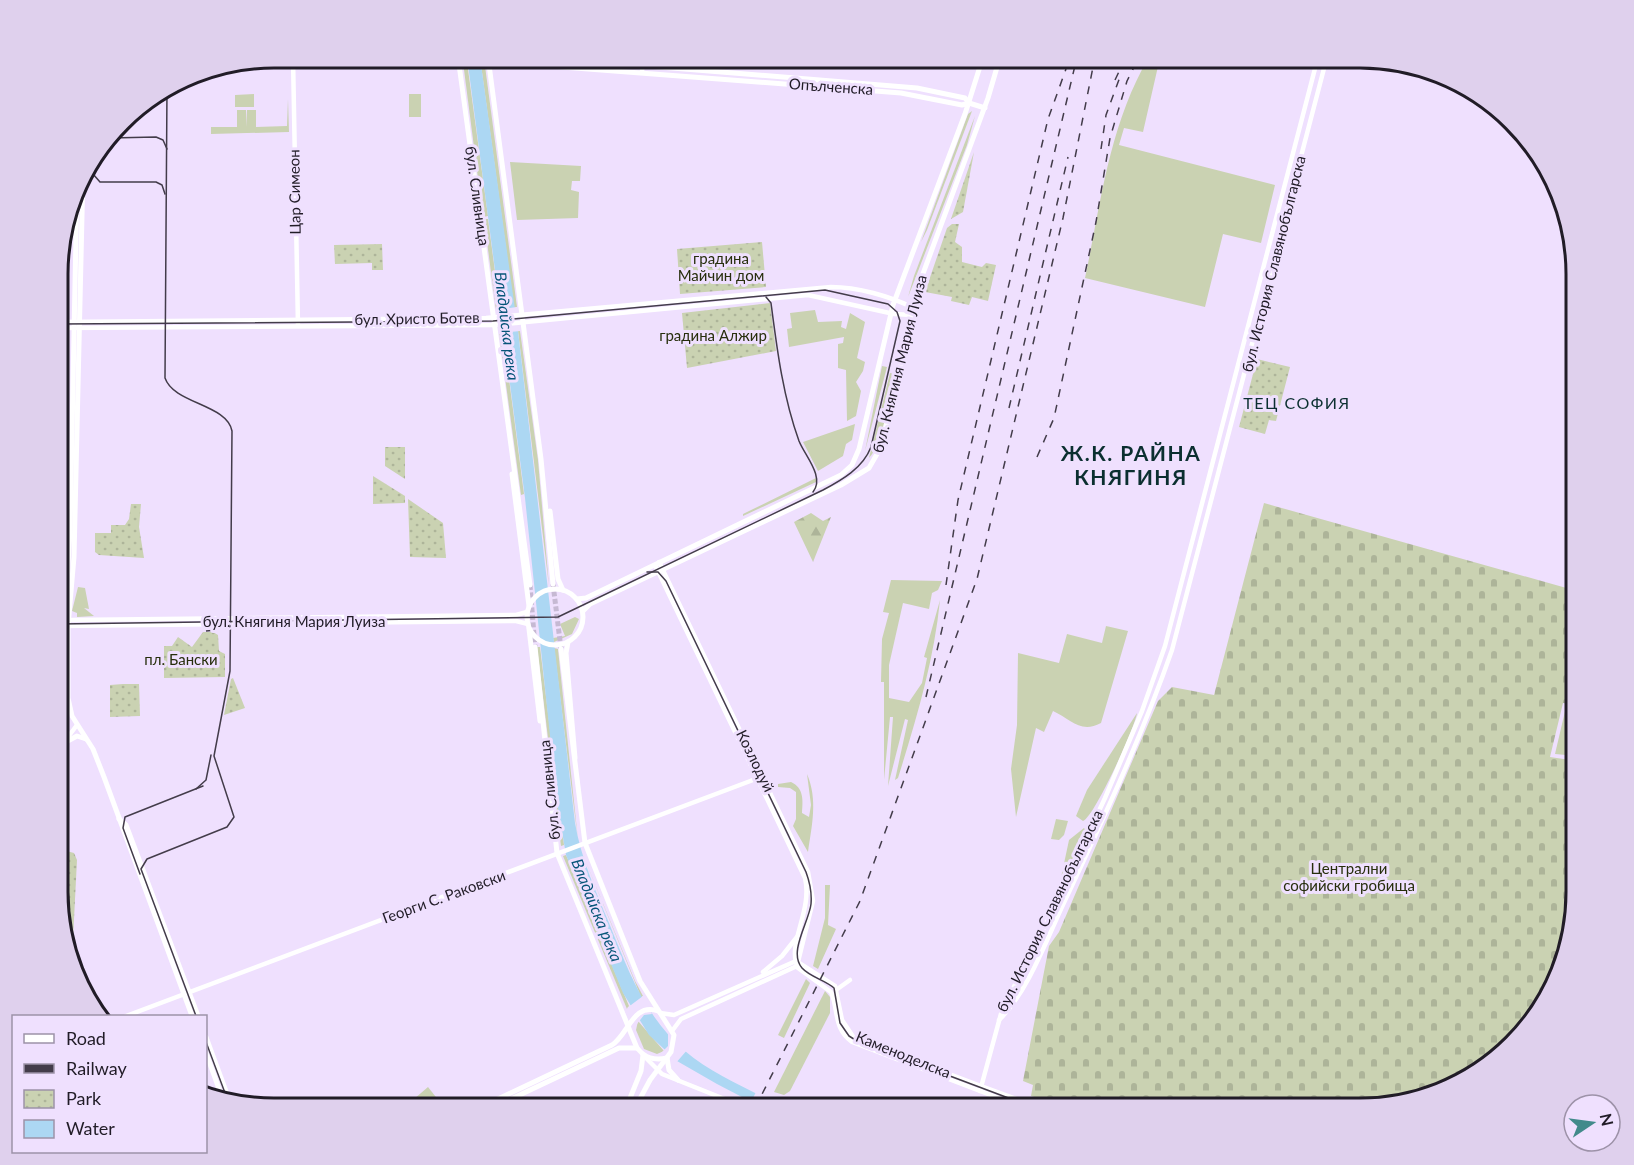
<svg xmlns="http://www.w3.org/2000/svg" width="1634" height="1165" font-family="Lato,sans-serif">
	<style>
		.green { fill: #cad2b2 }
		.forest { fill: url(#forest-firs) }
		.cemetery { fill: url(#cemetery-stones) }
		.park { fill: url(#park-dots) }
		.water { fill: #acd7f3 }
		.pier { fill: #efe0fe }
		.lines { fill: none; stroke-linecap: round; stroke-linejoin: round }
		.primary-tunnel { stroke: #c6b9d3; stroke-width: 5; stroke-dasharray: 5 2.5; stroke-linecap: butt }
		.tertiary { stroke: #fff; stroke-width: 4.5 }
		.secondary { stroke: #fff; stroke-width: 4.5 }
		.primary { stroke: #fff; stroke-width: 5 }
		.tram { stroke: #433c4a; stroke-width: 1.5 }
		.rail { stroke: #433c4a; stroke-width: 1.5; stroke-dasharray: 8 8; stroke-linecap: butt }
		.labels { text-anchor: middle; stroke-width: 6; stroke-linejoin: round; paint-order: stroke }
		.street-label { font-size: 15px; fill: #211c27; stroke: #efe0fe }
		.park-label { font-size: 15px; fill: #272e0c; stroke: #efe0fe }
		.water-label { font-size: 16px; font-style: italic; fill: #075579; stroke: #efe0fe }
		.neighbourhood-label { font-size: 16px; letter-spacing: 1.5px; fill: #0b2f30; stroke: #efe0fe }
		.district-label { font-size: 21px; font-weight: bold; letter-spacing: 1.5px; fill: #0b2f30; stroke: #efe0fe }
		.rim { fill: none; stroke: #211c27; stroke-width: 3 }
	</style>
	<defs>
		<pattern id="forest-firs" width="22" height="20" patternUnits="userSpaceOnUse" patternTransform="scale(1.5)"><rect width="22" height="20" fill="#cad2b2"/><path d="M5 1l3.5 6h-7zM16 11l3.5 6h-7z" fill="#adb499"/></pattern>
		<pattern id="cemetery-stones" width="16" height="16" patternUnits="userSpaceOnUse" patternTransform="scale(1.5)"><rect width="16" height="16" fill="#cad2b2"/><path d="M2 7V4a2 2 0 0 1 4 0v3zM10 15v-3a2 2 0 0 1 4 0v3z" fill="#adb499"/></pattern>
		<pattern id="park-dots" width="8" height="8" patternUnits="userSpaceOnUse" patternTransform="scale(1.5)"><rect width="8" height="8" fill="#cad2b2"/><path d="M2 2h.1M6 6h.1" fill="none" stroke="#adb499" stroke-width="1.8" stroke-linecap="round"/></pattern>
	</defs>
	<rect width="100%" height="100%" fill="#efe0fe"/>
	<!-- green -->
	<g class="green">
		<path d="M1149,57H1166L1159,62L1143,132L1124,128L1119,145L1275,185L1261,243L1223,234L1205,307L1085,278C1101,203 1109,125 1149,57Z"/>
		<polygon points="463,62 467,62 488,216 483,217"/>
		<polygon points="481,65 485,66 517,307 514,308"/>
		<polygon points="254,94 254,107 235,107 235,95"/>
		<rect x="409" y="94" width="12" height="23"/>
		<polygon points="288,99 289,132 211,134 211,127 237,127 237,110 246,110 247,127 247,110 256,110 256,127 287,126"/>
		<polygon points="972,111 927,230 921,242 968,114"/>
		<polygon points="975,116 967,145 908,297 914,276"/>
		<polygon points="510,162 581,166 580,181 572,181 571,190 579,192 578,218 517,220"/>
		<polygon points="484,219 488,219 500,309 496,310"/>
		<polygon points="815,310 818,322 842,321 841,327 846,329 850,313 865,322 857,358 865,362 863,371 856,382 861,391 856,416 847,421 846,370 838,368 838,344 843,343 844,337 789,347 787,329 792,328 790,313"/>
		<polygon points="518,331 520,331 538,460 549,586"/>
		<polygon points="499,333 503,333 524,494 521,495"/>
		<polygon points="882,366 887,367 865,451"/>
		<path d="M890,373L894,374C889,395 884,443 869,458Z"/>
		<polygon points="855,424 852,440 846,444 843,456 818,471 803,442"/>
		<polygon points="816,478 816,482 743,516 743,514"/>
		<path d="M891,580L942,581L938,590L932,593L929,609L903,603L889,665V698L909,702L922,683L927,658L924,657L940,600C934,661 916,720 898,778L895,780L908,720L905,719L888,786L893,717H890L884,780V682H881L882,639L889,613L883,612Z"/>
		<polygon points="78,587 85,588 89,609 84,608 94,616 77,617 77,613 72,611"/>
		<polygon points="575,617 579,619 572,634 554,642 553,638 565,636 560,624"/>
		<path d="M1106,626L1128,631L1101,723C1080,734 1071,719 1053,711L1044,732L1036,728L1016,817L1011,769L1017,725L1018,653L1059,663L1067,634L1102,643Z"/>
		<polygon points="537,647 540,647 564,845 561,846"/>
		<polygon points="554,648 558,649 578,840"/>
		<polygon points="1566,707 1577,709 1577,756 1555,754"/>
		<path d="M1137,713C1135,728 1094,817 1083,821L1076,816L1087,790Z"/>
		<path d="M807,774C818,800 812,825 808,852L793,826L796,819V792L790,788L778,787V784L791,782C804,788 803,800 802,813L809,817L811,805Z"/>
		<polygon points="1056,819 1068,821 1064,835 1059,840 1051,839"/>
		<polygon points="1084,828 1086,831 1059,887 1069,840"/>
		<polygon points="581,850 635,981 643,996 641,997"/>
		<polygon points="566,855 629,1006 627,1009 563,856"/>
		<polygon points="825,885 830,885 828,925 836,929 818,969 813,966 825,918"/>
		<polygon points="806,979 810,983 784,1038 778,1035"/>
		<polygon points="825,991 830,997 830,1013 790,1091 784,1095 774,1092"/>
		<polygon points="638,1021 664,1051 657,1054 644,1049 636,1030"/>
		<polygon points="428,1087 443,1106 421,1108 414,1099"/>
	</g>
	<!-- forest -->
	<polygon class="forest" points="811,513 823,521 831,517 813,562 794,522"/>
	<!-- cemetery -->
	<polygon class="cemetery" points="1264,503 1577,591 1577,705 1563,703 1550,757 1577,761 1572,780 1577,781 1577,905 1565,961 1532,1024 1457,1086 1361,1108 1063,1108 1043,1103 1044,1100 1031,1096 1033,1085 1023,1081 1049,946 1059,932 1158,701 1172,687 1214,695"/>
	<!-- park -->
	<g class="park">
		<polygon points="974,152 963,212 951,219"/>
		<polygon points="952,224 959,224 955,242 962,247 962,262 982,267 986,263 996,265 988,301 972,297 969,305 951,301 952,297 925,292 947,228"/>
		<polygon points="762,242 766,287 680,294 677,249"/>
		<polygon points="382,244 383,270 372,270 372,263 335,264 334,245"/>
		<polygon points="770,303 776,351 687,368 682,313"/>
		<polygon points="1257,359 1290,367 1276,421 1269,420 1265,434 1239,427"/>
		<polygon points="385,447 405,447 405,479 385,466"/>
		<polygon points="373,476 405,496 405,503 373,504"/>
		<polygon points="408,499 443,523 446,558 410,557"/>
		<polygon points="131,504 141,504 139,527 144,558 99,555 95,552 95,533 111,533 111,525 125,525 129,519"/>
		<polygon points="203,632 213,632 218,635 219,651 225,654 225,677 164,678 164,646 172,646 178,637 192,647"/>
		<polygon points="233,678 245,708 224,715 231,679"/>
		<polygon points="123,684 139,684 140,716 110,717 110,685"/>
		<polygon points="59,849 74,853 77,860 72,959 59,919"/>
	</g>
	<!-- water -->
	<path class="water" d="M467,57H480L518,331L575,823C581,858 595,890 609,923C628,970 645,1017 685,1051C713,1075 752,1090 784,1108H763L717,1084L677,1061L649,1035L623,993L566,855L557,802L525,498Z"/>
	<!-- pier -->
	<g class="pier">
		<polygon points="517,307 520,331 500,333 497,310"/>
		<polygon points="643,996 652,1014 644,1015 637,1024 627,1008"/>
		<polygon points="668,1033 688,1049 675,1064 661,1053 668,1046"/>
		<polygon points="757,1090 771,1097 766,1108 750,1104"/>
	</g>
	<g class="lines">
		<!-- primary-tunnel -->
		<g class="primary-tunnel">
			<polyline points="553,584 561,649"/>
			<polyline points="530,585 535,647"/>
		</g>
		<!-- tertiary -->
		<g class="tertiary">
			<polyline points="293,57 298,326"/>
			<polyline points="642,72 643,57"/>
			<polyline points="126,1016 761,777"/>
			<polyline points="643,1055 662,1074 747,1108"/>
			<polyline points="981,1086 1041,1108"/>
			<polyline points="980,1091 1026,1108"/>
		</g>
		<!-- secondary -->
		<g class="secondary">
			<path d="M59,322L486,318L831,287C858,287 889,296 914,308"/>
			<polyline points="59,328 494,325 808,295 894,314 912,315"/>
			<polyline points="659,562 808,872 813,901 797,966 681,1019 672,1031"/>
			<path d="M655,565L805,878C813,911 786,945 798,968L831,992C839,1011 833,1028 852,1042L980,1091L1002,1010L1046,924L1105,798L1142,711L1165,646L1318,57"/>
			<polyline points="59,618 70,620 516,615 527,612"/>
			<polyline points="59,626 516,621 528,624"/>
			<polyline points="65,741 77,725"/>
			<polyline points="59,760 65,738 67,700"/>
			<polyline points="763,972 782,956 797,937"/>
			<polyline points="836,990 850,980"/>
			<polyline points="660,1013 674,1015 796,961 835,986 842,1020 854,1038 981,1086"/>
			<path d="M999,1020C1026,994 1045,944 1061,909C1101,824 1141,739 1172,650L1327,57"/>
		</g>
		<!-- primary -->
		<g class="primary">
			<polyline points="458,57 530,585"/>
			<polyline points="476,57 562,67 901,93 962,105 969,103"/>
			<polyline points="488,57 541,459 553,584"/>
			<polyline points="537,57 917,88 965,98 969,103 985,108"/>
			<polyline points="83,173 74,557 68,626 68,698 72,716 93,749 104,777 192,1016"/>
			<polyline points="512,474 529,606"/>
			<polyline points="550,511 558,579 563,590"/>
			<circle cx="555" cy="617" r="28"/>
			<polyline points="577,599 586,598 841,475 852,465 859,449 893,305 965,114 983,57"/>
			<polyline points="583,611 590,604 841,485 869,468 881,447 921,279 988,98 1000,57"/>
			<polyline points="67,625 65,614 70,531 77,186"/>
			<polyline points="529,629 540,721"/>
			<polyline points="568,642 566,653 575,758"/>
			<path d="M535,647L557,853L637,1048C645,1058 654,1061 667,1058"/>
			<polyline points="561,649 585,843 640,981 674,1035 671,1052 650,1080 635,1108"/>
			<polyline points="64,743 77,736 86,739"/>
			<polyline points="119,819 126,825 198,1016"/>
			<polyline points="206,1037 230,1102"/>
			<polyline points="206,1053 223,1100"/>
			<polyline points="667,1058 669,1070 678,1080"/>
			<path d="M479,1108L612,1045C628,1035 633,1002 658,1011"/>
			<polyline points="492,1108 619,1048 637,1048"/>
			<polyline points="626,1108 641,1071 643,1055"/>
		</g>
		<!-- tram -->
		<g class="tram">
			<path d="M167,88L165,378C174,404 227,404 232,431L230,671L214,756L234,817L227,827L147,859L141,869L196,1016"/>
			<polyline points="110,138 156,137 163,140 167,149"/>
			<polyline points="93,160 93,174 100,182 156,182 162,185 165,194"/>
			<path d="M766,297L771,303C777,349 783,397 799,441C805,456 825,477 813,492"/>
			<path d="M59,324L493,321L825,290L888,304L897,312L900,321L871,447C863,468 842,480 823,490L558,617L59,624"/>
			<path d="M647,572H658L666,581L806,872C810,883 812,893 811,904C809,922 788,952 802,968C810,977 825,980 834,988L840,1023L849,1036L857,1041L1035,1108"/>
			<polyline points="196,789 206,780 211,755"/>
			<polyline points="140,874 123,828 125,817 203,786"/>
			<polyline points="206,1042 228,1101"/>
		</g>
		<!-- rail -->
		<g class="rail">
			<polyline points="1115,80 1126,57"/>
			<polyline points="1101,149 1106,115 1121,74"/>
			<polyline points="1009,408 1068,157"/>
			<polyline points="1037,457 1054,418 1096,222 1110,138 1127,81 1139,57"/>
			<polyline points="946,585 958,500 1048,119 1066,69"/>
			<polyline points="206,631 216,630"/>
			<polyline points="926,697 1077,57"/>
			<polyline points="755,1108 860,901 977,579 1063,218 1095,57"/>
		</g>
	</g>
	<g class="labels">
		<!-- street labels -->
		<g class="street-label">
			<text transform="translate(831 87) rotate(4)" y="5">Опълченска</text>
			<text transform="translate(295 192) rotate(-91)" y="5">Цар Симеон</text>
			<text transform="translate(477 196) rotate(82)" y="5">бул. Сливница</text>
			<text transform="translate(1274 264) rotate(-76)" y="5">бул. История Славянобългарска</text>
			<text transform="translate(417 319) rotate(-1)" y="5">бул. Христо Ботев</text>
			<text transform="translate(900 364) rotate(-76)" y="5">бул. Княгиня Мария Луиза</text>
			<text x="294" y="627">бул. Княгиня Мария Луиза</text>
			<text transform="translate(755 761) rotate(64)" y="5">Козлодуй</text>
			<text transform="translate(550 790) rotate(-96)" y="5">бул. Сливница</text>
			<text transform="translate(444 897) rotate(-20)" y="5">Георги С. Раковски</text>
			<text transform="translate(1050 911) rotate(-64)" y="5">бул. История Славянобългарска</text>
			<text transform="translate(903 1055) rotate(22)" y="5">Каменоделска</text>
		</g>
		<!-- park labels -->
		<g class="park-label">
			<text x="721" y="264">градина<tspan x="721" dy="17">Майчин дом</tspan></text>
			<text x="713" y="341">градина Алжир</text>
			<text x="181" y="665">пл. Бански</text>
			<text x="1349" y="874">Централни<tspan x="1349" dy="17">софийски гробища</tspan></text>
		</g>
		<!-- water labels -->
		<g class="water-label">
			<text transform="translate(507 326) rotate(83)" y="6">Владайска река</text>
			<text transform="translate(597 910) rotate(68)" y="6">Владайска река</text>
		</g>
		<!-- neighbourhood labels -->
		<g class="neighbourhood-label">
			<text x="1297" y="409">ТЕЦ СОФИЯ</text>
		</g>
		<!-- district labels -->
		<g class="district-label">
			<text x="1131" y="461">Ж.К. РАЙНА<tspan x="1131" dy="24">КНЯГИНЯ</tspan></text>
		</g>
	</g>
	<!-- crop -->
	<path d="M0 0H1634V1165H0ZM274 68H1360A206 206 0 0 1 1566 274V892A206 206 0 0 1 1360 1098H274A206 206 0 0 1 68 892V274A206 206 0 0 1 274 68Z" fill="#dfd0ed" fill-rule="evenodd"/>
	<path class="rim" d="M274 68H1360A206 206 0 0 1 1566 274V892A206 206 0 0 1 1360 1098H274A206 206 0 0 1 68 892V274A206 206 0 0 1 274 68Z"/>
	<!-- legend -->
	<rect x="12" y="1015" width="195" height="138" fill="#efe0fe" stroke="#9d92a8" stroke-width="1.5"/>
	<rect x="24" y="1034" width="30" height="9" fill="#ffffff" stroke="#9d92a8" stroke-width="1.5"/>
	<text x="66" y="1045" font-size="18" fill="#211c27">Road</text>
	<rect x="24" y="1064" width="30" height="9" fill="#433c4a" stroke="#9d92a8" stroke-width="1.5"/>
	<text x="66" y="1075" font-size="18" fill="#211c27">Railway</text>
	<rect x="24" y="1090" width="30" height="18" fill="url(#park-dots)" stroke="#9d92a8" stroke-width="1.5"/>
	<text x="66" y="1105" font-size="18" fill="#211c27">Park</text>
	<rect x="24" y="1120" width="30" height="18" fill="#acd7f3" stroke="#9d92a8" stroke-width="1.5"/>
	<text x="66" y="1135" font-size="18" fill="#211c27">Water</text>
	<!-- north arrow -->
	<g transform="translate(1592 1123) rotate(77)"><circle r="28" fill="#efe0fe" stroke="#9d92a8" stroke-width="1.5"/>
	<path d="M0-4.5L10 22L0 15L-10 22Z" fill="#428a8b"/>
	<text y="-9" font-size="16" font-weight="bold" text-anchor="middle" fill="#211c27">N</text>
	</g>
</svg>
